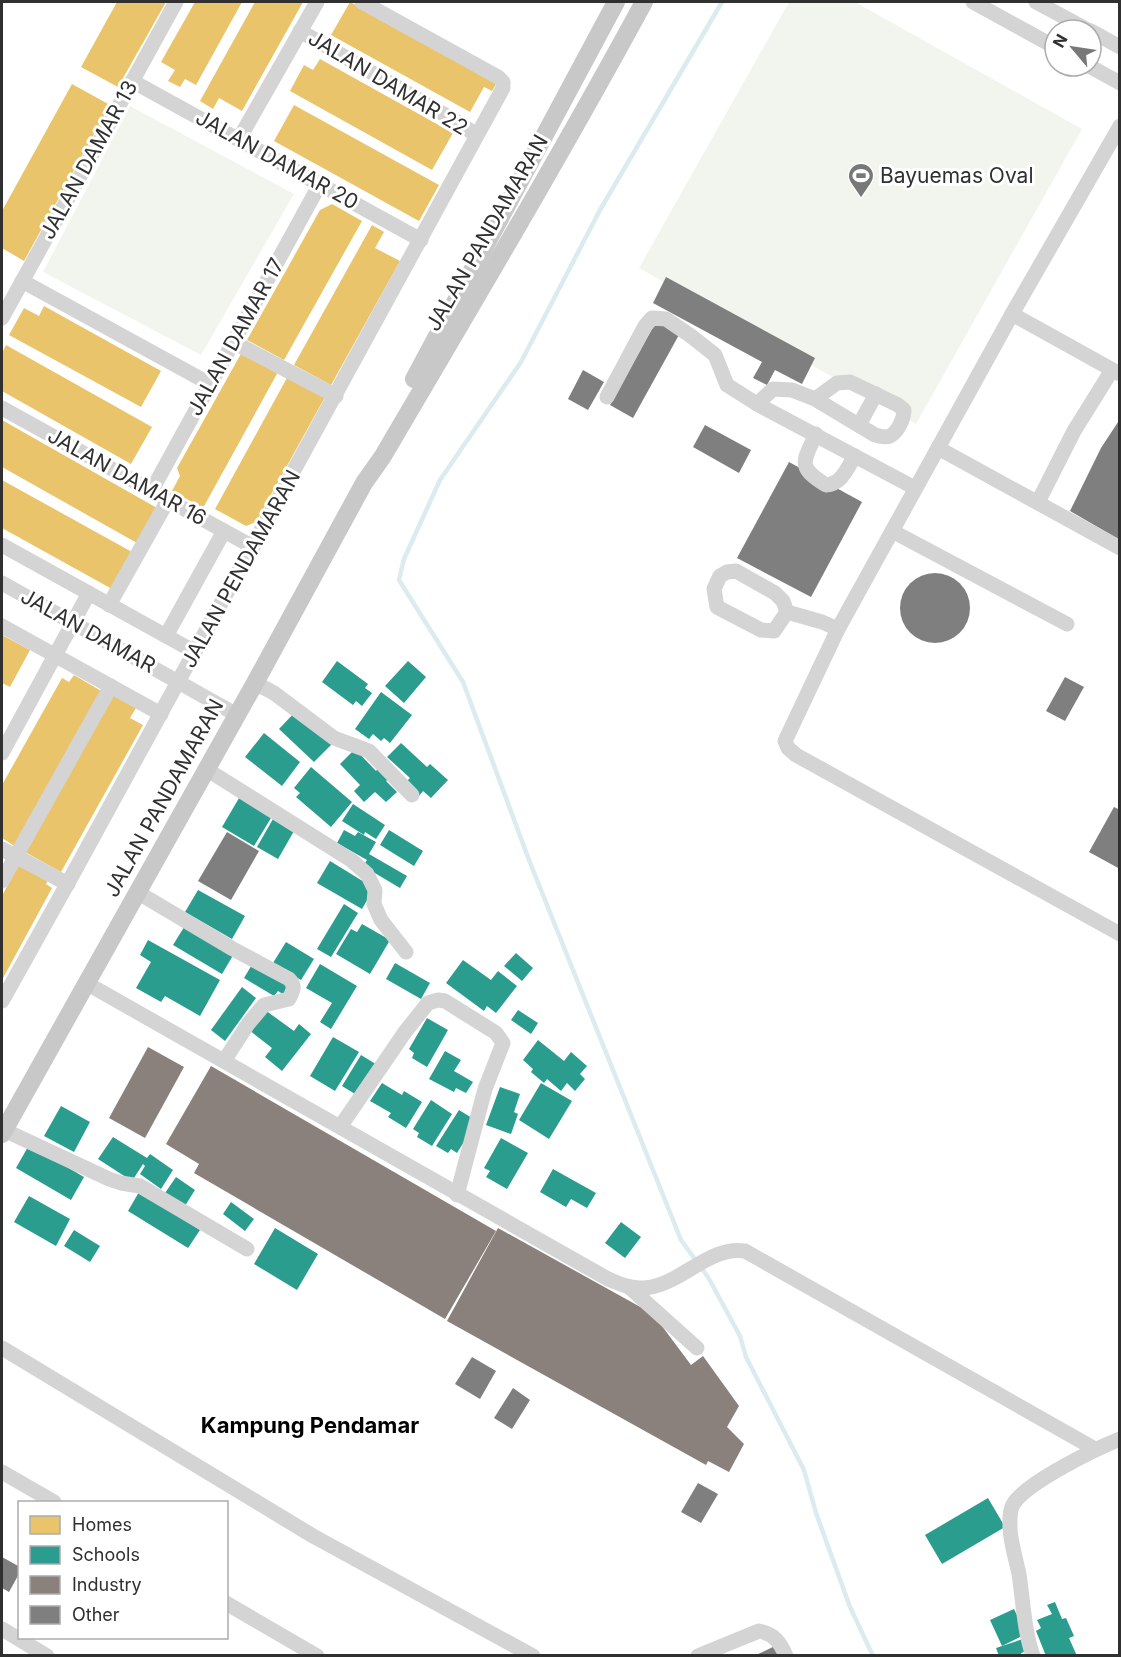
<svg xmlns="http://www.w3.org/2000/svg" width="1121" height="1657" font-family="Inter,sans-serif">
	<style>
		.green { fill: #f2f5ed }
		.homes { fill: #e9c46a }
		.schools { fill: #2a9d8f }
		.industry { fill: #8a817c }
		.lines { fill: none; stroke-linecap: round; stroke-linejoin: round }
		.stream { stroke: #dbebf0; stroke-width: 4.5 }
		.building { fill: #7f7f7f }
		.minor { stroke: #d4d4d4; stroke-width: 15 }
		.major { stroke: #c8c8c8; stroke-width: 18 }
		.labels { text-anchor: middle; stroke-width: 6; stroke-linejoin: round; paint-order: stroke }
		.street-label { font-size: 21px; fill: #303030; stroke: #fff }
		.poi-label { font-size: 21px; fill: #303030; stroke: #fff; text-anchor: start }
		.neighbourhood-label { font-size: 22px; font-weight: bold; fill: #000; stroke: #fff }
	</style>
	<rect width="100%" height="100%" fill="#fff"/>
	<!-- green -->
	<g class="green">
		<polygon points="789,2 855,2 1082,129 916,424 639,268"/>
		<polygon points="130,106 294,194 201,355 43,272"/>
	</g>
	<!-- homes -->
	<g class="homes">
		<polygon points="117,2 166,2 118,87 81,67"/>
		<polygon points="195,2 242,2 196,85 185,79 180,87 168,81 175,70 161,62"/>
		<polygon points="255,2 303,2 242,111 219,98 213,109 200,101"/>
		<polygon points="350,2 498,81 492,91 484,87 470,112 331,35"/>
		<polygon points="320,59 453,133 432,170 290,91 304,65 313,70"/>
		<polygon points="72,84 110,105 24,261 2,248 2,211"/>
		<polygon points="294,105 439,185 419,221 274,141"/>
		<polygon points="332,204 362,221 284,360 247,340 320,210"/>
		<polygon points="372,225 384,232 375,248 400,261 331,385 294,365"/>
		<polygon points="44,306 161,371 141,407 9,335 24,308 39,316"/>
		<polygon points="6,345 152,427 131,464 2,391 2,353"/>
		<polygon points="242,352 278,372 203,508 172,491 180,476 177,468"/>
		<polygon points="288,376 325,397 256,522 246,526 215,509"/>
		<polygon points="2,420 157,508 137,543 2,467"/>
		<polygon points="2,480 132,552 112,589 2,528"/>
		<polygon points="2,635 30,650 10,687 2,683"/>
		<polygon points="74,675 103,692 16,847 2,838 2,785 62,678 69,682"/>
		<polygon points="115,690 139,703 130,718 143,725 61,872 25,852"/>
		<polygon points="20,862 49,878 46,884 52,888 2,980 2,896"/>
	</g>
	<!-- schools -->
	<g class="schools">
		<polygon points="337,661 368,684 365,688 372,693 362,706 356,701 353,705 322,682"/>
		<polygon points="408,661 426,677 404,703 385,686"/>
		<polygon points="381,692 412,715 390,743 384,738 381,741 373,734 369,739 355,729"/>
		<polygon points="297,710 332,744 314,762 279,729"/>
		<polygon points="264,733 300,762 282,786 245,757"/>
		<polygon points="401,743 427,767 430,764 448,780 431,798 423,791 419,796 405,783 410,778 387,757"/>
		<polygon points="355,749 376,771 379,767 390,778 386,781 397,792 386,802 375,792 364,802 354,791 360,785 340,764"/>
		<polygon points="311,767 352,802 331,827 296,797 300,793 294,788"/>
		<polygon points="242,793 271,818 254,846 222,827"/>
		<polygon points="353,804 385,825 376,839 365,832 364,835 342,821"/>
		<polygon points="273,819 294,831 278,859 257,847"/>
		<polygon points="344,830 355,836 358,832 376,842 369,854 407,876 400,888 363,866 367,860 337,843"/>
		<polygon points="389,830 423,851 414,866 380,845"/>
		<polygon points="330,861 374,888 362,909 317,883"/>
		<polygon points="198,890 245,916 232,939 185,912"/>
		<polygon points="344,904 358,913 331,957 317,949"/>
		<polygon points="186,924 235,952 222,974 173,945"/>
		<polygon points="362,924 390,940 370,974 336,954 351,929 357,932"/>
		<polygon points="148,940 220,980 200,1016 165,996 161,1002 136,988 151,962 140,955"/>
		<polygon points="286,942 314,959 301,980 273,963"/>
		<polygon points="516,953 533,968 522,981 504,966"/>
		<polygon points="463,960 491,980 498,971 517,986 496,1013 487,1006 484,1011 446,983"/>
		<polygon points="253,963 291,986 286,996 278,991 274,996 244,978"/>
		<polygon points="395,963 430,983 421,999 386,979"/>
		<polygon points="320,964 357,986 331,1029 320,1022 332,1003 306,988"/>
		<polygon points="242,987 256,998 225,1041 211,1030"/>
		<polygon points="265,1010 294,1031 299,1024 311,1034 282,1071 265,1057 272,1048 249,1030"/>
		<polygon points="518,1010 538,1023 531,1034 511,1020"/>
		<polygon points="427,1018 448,1030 427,1067 412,1058 414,1053 409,1049"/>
		<polygon points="333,1037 359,1052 335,1091 310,1076"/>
		<polygon points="538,1040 564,1061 571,1052 587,1066 580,1074 585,1079 575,1091 567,1083 561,1091 547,1079 544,1083 531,1072 533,1069 523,1060"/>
		<polygon points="445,1051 461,1060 454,1071 473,1082 466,1093 456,1088 454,1092 429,1079"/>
		<polygon points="361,1055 379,1066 360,1097 342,1086"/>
		<polygon points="382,1083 402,1095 404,1091 422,1102 406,1128 388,1117 391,1113 370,1101"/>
		<polygon points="541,1083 572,1101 549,1139 519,1120"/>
		<polygon points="500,1087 520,1094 514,1112 518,1114 511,1134 486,1125"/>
		<polygon points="431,1100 452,1114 432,1146 417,1137 419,1133 413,1129"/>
		<polygon points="61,1106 90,1122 74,1152 44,1136"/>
		<polygon points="459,1110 477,1121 457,1153 451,1149 448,1153 436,1146"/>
		<polygon points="113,1137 147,1158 150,1154 173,1170 161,1189 140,1174 145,1166 143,1164 132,1181 98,1159"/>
		<polygon points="501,1138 528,1153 507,1189 486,1177 490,1171 484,1168"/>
		<polygon points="29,1145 84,1177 71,1200 16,1168"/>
		<polygon points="553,1169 596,1193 587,1208 571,1199 566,1207 540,1192"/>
		<polygon points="176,1177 195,1190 183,1209 163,1196"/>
		<polygon points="139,1192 200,1230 188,1248 128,1211"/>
		<polygon points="29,1196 70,1219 56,1246 14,1222"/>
		<polygon points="231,1202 254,1219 245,1231 223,1214"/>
		<polygon points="621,1222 641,1237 625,1258 605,1243"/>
		<polygon points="275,1228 318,1254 297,1290 254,1264"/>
		<polygon points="74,1230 100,1246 90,1262 64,1246"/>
		<polygon points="988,1498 1005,1527 942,1564 925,1535"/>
		<polygon points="1055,1602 1062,1619 1066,1618 1074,1636 1069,1638 1077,1656 1046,1656 1036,1631 1041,1628 1037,1620 1052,1614 1047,1605"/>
		<polygon points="1014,1609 1026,1634 1002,1646 990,1620"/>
		<polygon points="1023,1639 1027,1651 1021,1653 1022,1656 999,1656 996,1648"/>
	</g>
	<!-- industry -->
	<g class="industry">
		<polygon points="148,1047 184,1067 145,1138 109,1118"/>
		<polygon points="211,1066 496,1231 445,1319 194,1173 199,1164 166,1144"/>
		<polygon points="498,1228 653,1314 691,1365 703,1356 739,1406 727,1427 744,1444 729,1472 708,1461 706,1465 447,1321"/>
	</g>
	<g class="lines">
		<!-- stream -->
		<polyline class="stream" points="722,2 600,210 521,362 440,480 404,559 399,580 463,682 529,860 681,1240 708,1277 740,1336 746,1357 804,1470 816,1513 850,1607 873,1656"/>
	</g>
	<!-- building -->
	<g class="building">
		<polygon points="666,277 815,358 802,384 775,370 767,385 753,378 762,362 653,303"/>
		<polygon points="657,320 680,333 633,418 610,405"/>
		<polygon points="583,370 604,382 588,410 568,399"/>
		<polygon points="1120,419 1120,540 1070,511 1101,448"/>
		<polygon points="705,425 751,450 739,473 693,447"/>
		<polygon points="789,462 862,502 811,597 737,558"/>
		<circle cx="935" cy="608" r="35"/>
		<polygon points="1065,677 1084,687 1065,721 1046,711"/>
		<polygon points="1114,807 1120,810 1120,869 1089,852"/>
		<polygon points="227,832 259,851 231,900 198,881"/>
		<polygon points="472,1357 496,1371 480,1399 455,1384"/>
		<polygon points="513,1388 530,1400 512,1429 494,1418"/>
		<polygon points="698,1483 718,1494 701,1523 681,1512"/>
		<polygon points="2,1557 20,1567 20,1572 9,1592 2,1588"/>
		<polygon points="779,1644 784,1656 754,1656"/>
	</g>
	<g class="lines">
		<!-- minor -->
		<g class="minor">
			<polyline points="973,2 1055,47"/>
			<polyline points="1036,2 1088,30"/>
			<polyline points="300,31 459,123 476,135"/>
			<polyline points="1091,31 1120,47"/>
			<polyline points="1089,66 1120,83"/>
			<polyline points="132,81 421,240"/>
			<polyline points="1120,126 1012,314 838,629 785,741 788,748 796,755 1120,934"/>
			<polyline points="239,139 317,2"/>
			<polyline points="22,281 210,384"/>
			<polyline points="1012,314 1120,374"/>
			<polyline points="2,318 176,2"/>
			<polyline points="233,342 336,396"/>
			<polyline points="607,397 645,326 652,318 666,319 691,336 715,355 727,385 757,404 915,488"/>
			<path d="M757,404L773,389L792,390L815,399L837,383L850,382L898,405L904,410C904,418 898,432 890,436C885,438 880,436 875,435L815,399"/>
			<polyline points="2,408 253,547"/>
			<polyline points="859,425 876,394"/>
			<path d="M816,434C803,462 797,467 826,485C842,484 847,468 855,456"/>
			<polyline points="938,448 1120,548"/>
			<polyline points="152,490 320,184"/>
			<polyline points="1038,502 1074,431 1112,370"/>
			<polyline points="892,531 1067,624"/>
			<polyline points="2,545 195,652"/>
			<polyline points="2,583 237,715"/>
			<polyline points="109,605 168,500"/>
			<polyline points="787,612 783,601 775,593 736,571 727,572 720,576 714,589 717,607 761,630 774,631 787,612 822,622 838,629"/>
			<polyline points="2,626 161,714"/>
			<polyline points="166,636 224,531"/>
			<polyline points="255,683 274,693 334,738 369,751 412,795"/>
			<polyline points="2,753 89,593"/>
			<polyline points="206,769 351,860 367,874 375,890 374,904 381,920 406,952"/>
			<polyline points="2,849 68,884"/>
			<polyline points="2,881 111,686"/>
			<path d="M137,892L233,949L289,979C296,986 293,991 289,999L264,1005L248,1024L224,1061"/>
			<path d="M86,983L608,1279C620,1284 631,1289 644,1288C680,1286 709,1245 745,1251L1095,1449"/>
			<polyline points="2,1001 74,872 503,88 503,82 498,77 362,2"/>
			<polyline points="340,1127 405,1032 428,1003 438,1000 445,1001 496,1033 503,1043 485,1089 457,1195"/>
			<polyline points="4,1130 109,1179 121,1183 140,1186 247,1249"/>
			<polyline points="629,1287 697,1348"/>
			<polyline points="2,1348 313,1536 533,1656"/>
			<polyline points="2,1472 54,1502"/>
			<polyline points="226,1603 317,1656"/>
			<polyline points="2,1629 47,1656"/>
			<path d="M698,1656L759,1631C774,1634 780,1642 786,1656"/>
			<path d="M1033,1656C1024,1630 1023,1601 1019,1574C1016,1560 1011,1544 1010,1529C1010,1520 1009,1510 1014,1503C1028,1482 1095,1449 1120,1439"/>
		</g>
		<!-- major -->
		<g class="major">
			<polyline points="414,379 616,2"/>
			<path d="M2,1134L255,683L364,483L383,456C471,306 561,155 644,2"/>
		</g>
	</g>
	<!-- icons -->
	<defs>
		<symbol id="stadium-pin" viewBox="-11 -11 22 30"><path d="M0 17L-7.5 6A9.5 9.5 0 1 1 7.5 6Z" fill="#787878" stroke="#fff"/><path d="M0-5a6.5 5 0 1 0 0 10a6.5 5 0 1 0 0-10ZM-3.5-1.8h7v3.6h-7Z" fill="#fff"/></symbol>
	</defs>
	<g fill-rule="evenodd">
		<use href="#stadium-pin" x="846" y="161" width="30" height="40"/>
	</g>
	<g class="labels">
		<!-- street labels -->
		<g class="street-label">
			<text transform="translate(388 83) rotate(31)" y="7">JALAN DAMAR 22</text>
			<text transform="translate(89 160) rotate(-61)" y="7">JALAN DAMAR 13</text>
			<text transform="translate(277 160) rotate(29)" y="7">JALAN DAMAR 20</text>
			<text transform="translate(487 233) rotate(-60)" y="7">JALAN PANDAMARAN</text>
			<text transform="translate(236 337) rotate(-61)" y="7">JALAN DAMAR 17</text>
			<text transform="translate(127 477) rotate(29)" y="7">JALAN DAMAR 16</text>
			<text transform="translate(241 569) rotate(-61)" y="7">JALAN PENDAMARAN</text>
			<text transform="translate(88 631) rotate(29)" y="7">JALAN DAMAR</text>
			<text transform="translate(164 798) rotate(-61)" y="7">JALAN PANDAMARAN</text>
		</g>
		<!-- poi labels -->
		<g class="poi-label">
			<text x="880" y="183">Bayuemas Oval</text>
		</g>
		<!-- neighbourhood labels -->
		<g class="neighbourhood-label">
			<text x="310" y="1433">Kampung Pendamar</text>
		</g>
	</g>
	<!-- border -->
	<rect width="1121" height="1657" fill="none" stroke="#303030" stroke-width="6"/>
	<!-- legend -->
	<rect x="18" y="1501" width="210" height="138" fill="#ffffff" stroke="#acacac" stroke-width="1.5"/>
	<rect x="30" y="1516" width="30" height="18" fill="#e9c46a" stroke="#acacac" stroke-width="1.5"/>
	<text x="72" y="1531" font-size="18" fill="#303030">Homes</text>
	<rect x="30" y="1546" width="30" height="18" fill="#2a9d8f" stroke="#acacac" stroke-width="1.5"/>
	<text x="72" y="1561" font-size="18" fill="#303030">Schools</text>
	<rect x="30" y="1576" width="30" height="18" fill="#8a817c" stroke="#acacac" stroke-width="1.5"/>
	<text x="72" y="1591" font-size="18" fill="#303030">Industry</text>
	<rect x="30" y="1606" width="30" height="18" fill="#7f7f7f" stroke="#acacac" stroke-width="1.5"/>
	<text x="72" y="1621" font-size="18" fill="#303030">Other</text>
	<!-- north arrow -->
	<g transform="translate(1073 48) rotate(299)"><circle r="28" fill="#ffffff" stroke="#acacac" stroke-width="1.5"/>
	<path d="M0-4.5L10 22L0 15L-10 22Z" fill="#787878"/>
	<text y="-9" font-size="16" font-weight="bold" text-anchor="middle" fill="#303030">N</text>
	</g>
</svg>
